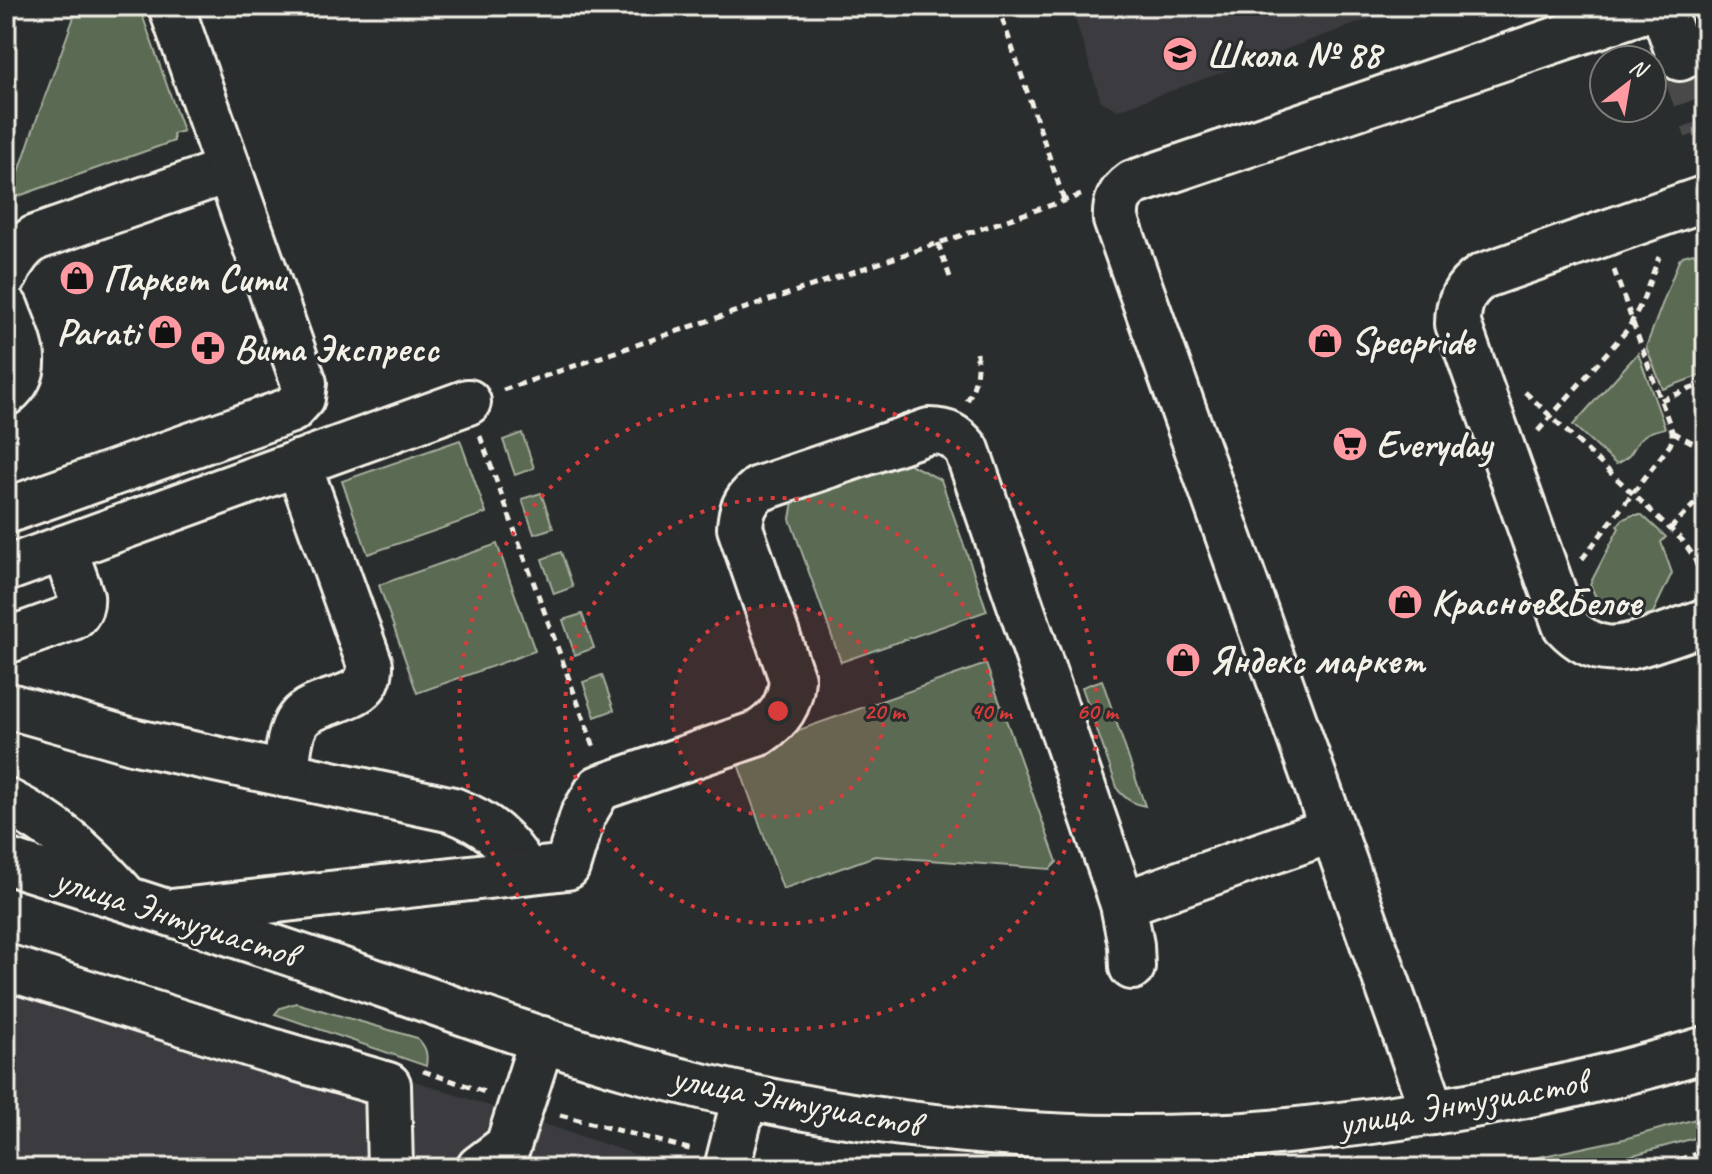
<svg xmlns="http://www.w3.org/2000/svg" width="1712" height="1174" font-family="Caveat,sans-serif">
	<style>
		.built { fill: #3b3b41 }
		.green { fill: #5a6a52; stroke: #a7ae9d; stroke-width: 2 }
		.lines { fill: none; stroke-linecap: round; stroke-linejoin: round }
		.minor-tunnel { stroke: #484a4a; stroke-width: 44; stroke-dasharray: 44 22; stroke-linecap: butt }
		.minor-casing { stroke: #f4f1e8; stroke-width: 50 }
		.major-casing { stroke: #f4f1e8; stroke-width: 50 }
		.path { stroke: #f4f1e8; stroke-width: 5; stroke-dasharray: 8 6; stroke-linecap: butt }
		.minor { stroke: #2a2d2e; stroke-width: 44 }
		.major { stroke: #2a2d2e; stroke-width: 44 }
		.ring { fill: none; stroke: #d93c3b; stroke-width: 4; stroke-dasharray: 4 8 }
		.labels { text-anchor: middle; stroke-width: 6; stroke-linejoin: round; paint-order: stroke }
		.poi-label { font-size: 38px; font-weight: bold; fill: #f4f1e8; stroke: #2a2d2e; text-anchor: start }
		.street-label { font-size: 38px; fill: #f4f1e8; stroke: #2a2d2e }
		.centre { fill: #d93c3b; stroke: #2a2d2e; stroke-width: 4 }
		.ring-label { font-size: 24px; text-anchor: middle; font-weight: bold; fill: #d93c3b; stroke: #2a2d2e; stroke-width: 6; stroke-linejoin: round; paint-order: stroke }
	</style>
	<rect width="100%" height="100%" fill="#2a2d2e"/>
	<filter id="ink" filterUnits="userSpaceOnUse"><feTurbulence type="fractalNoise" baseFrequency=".0125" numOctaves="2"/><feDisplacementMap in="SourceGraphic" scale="16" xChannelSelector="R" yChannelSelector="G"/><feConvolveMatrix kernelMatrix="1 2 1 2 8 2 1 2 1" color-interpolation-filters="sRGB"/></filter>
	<g filter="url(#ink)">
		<!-- built -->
		<g class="built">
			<polygon points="1071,6 1405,6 1118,110 1101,101"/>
			<polygon points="6,945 652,1160 660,1168 6,1168"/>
		</g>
		<!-- green -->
		<g class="green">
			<polygon points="78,6 139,6 183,131 173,134 174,141 10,199 35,124"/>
			<polygon points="1693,253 1703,259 1706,265 1706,373 1663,389 1646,347 1679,260 1683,256"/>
			<path d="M1638,353L1665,428C1658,430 1650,431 1645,435C1631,445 1637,455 1616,464L1573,425Z"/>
			<polygon points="522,433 534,468 515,475 503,440"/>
			<polygon points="460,440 486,513 368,554 342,481"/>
			<polygon points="898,458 941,480 987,611 841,662 790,519 794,495"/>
			<polygon points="541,493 553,528 534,534 522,499"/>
			<polygon points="1633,515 1642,515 1666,537 1661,542 1672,573 1653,613 1636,619 1597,600 1590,584 1619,528 1617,526 1623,519"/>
			<polygon points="497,544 535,651 417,693 379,585"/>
			<polygon points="561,552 573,587 554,594 542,559"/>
			<polygon points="582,614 594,648 575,655 563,620"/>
			<polygon points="986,664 1057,862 1050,869 875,856 783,889 734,753"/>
			<polygon points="602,675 614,710 595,717 583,682"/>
			<path d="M1102,680L1145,806C1133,804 1126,799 1118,790L1082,687Z"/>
			<path d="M296,1003L417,1038C426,1047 428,1053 426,1066L275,1014L280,1008Z"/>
			<polygon points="1706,1116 1706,1135 1615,1160 1573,1168 1486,1168 1624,1139"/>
		</g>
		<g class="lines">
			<!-- minor-tunnel -->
			<polyline class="minor-tunnel" points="1680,58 1706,130"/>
			<defs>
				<g id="minor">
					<polyline points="1662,6 1680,58"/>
					<path d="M1706,198L1483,276C1464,288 1458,302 1458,324L1565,625C1595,657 1620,651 1658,638C1674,633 1690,627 1706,621"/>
					<path d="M6,274C12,258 21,247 35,238L229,170"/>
					<path d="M6,308C17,339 36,368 6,393"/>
					<polyline points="6,511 291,410 302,398 304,383 171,6"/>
					<polyline points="6,569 468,402"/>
					<path d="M6,641L73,617C80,612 82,604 81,596L64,548"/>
					<path d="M6,705L136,742L453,810C489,824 505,839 526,871"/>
					<path d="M286,775C288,758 288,733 299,719C318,695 371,705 370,665L298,463"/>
					<path d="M6,801C58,827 88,855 126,898"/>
					<polyline points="1123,904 1332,830"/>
					<path d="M171,912L567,867L583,815L599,788L759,733C780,719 790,705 792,679L740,528C741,511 745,500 759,489L929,431C947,431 956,436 967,450L1123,904L1131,945L1132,967"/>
					<polyline points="6,967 278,1053 388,1085 390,1168"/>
					<path d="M1433,1112L1116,220C1115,203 1119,193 1133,183L1656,6"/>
					<polyline points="479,1168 508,1146 542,1039"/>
					<polyline points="727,1168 745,1096"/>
				</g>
				<path id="major" d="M6,861C135,901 262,943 390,987C470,1014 550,1045 632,1068C792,1113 960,1137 1126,1138C1170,1138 1215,1138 1258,1134C1409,1120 1561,1094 1706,1049"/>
			</defs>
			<!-- minor casing -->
			<use href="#minor" class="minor-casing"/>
			<!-- major casing -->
			<use href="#major" class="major-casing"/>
			<!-- path -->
			<g class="path">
				<polyline points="998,6 1064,200"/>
				<polyline points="938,243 951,280"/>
				<polyline points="503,390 1081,195"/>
				<polyline points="1525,392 1683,541 1694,557 1704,585"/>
				<polyline points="1661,400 1706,383"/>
				<path d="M967,401C976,386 978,370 977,353"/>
				<polyline points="1538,431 1628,329 1642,302 1659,257"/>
				<polyline points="1673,432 1706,450"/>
				<polyline points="480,436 595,750"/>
				<polyline points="1670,529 1706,492"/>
				<polyline points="1582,559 1670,445 1672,440 1672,431 1614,270"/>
				<polyline points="423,1071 485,1092"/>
				<polyline points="560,1115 693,1150"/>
				<polyline points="1652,1168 1706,1151"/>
			</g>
			<!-- minor -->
			<use href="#minor" class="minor"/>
			<!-- major -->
			<use href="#major" class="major"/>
		</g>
	</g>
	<!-- distance rings -->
	<circle cx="778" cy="711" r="106" fill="#d93c3b" fill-opacity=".12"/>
	<g class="ring">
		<circle cx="778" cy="711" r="106"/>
		<circle cx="778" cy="711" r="213"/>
		<circle cx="778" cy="711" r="319"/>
	</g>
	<!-- icons -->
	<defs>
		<symbol id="school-disc" viewBox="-11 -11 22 22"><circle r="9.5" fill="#ff9aa2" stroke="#2a2d2e"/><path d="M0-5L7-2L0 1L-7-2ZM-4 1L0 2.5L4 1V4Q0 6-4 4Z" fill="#111"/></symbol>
		<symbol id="shop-disc" viewBox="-11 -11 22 22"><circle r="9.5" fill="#ff9aa2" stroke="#2a2d2e"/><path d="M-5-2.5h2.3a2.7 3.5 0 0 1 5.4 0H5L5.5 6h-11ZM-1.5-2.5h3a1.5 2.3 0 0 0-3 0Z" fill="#111"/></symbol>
		<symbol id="pharmacy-disc" viewBox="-11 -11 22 22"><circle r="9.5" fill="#ff9aa2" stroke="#2a2d2e"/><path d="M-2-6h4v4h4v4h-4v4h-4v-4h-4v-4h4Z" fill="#111"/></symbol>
		<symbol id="supermarket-disc" viewBox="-11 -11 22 22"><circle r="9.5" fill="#ff9aa2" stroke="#2a2d2e"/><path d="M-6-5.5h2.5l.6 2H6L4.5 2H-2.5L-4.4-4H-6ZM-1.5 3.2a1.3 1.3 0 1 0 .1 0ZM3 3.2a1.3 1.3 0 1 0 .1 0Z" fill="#111"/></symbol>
	</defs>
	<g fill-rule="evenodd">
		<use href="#school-disc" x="1160" y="34" width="40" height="40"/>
		<use href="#shop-disc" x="57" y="258" width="40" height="40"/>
		<use href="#shop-disc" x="145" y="312" width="40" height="40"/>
		<use href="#shop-disc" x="1305" y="321" width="40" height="40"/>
		<use href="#pharmacy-disc" x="188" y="328" width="40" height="40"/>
		<use href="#supermarket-disc" x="1330" y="424" width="40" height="40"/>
		<use href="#shop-disc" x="1385" y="582" width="40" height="40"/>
		<use href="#shop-disc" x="1163" y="640" width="40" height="40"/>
	</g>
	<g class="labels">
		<!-- poi labels -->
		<g class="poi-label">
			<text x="1206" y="67">Школа № 88</text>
			<text x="103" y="291">Паркет Сити</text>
			<text x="139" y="345" text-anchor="end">Parati</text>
			<text x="1351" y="354">Specpride</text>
			<text x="234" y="361">Вита Экспресс</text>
			<text x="1376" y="457">Everyday</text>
			<text x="1431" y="615">Красное&amp;Белое</text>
			<text x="1209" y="673">Яндекс маркет</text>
		</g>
		<!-- street labels -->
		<g class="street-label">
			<text transform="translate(176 916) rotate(18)" y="13">улица Энтузиастов</text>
			<text transform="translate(796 1100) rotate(11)" y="13">улица Энтузиастов</text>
			<text transform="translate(1462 1102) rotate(-10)" y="13">улица Энтузиастов</text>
		</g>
	</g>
	<circle cx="778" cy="711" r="12" class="centre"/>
	<g class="ring-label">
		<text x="884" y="719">20 m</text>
		<text x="991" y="719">40 m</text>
		<text x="1097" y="719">60 m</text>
	</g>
	<!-- margin -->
	<rect width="1712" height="1174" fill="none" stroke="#2a2d2e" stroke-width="32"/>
	<rect x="16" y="16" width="1680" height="1142" fill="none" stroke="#f4f1e8" stroke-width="3" filter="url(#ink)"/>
	<!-- north arrow -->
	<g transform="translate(1628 84) rotate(31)"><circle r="38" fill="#2a2d2e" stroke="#7b7b78" stroke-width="2"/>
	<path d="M0-6L14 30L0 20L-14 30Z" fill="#ff9aa2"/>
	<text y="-12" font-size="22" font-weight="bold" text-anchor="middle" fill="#f4f1e8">N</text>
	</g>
</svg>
